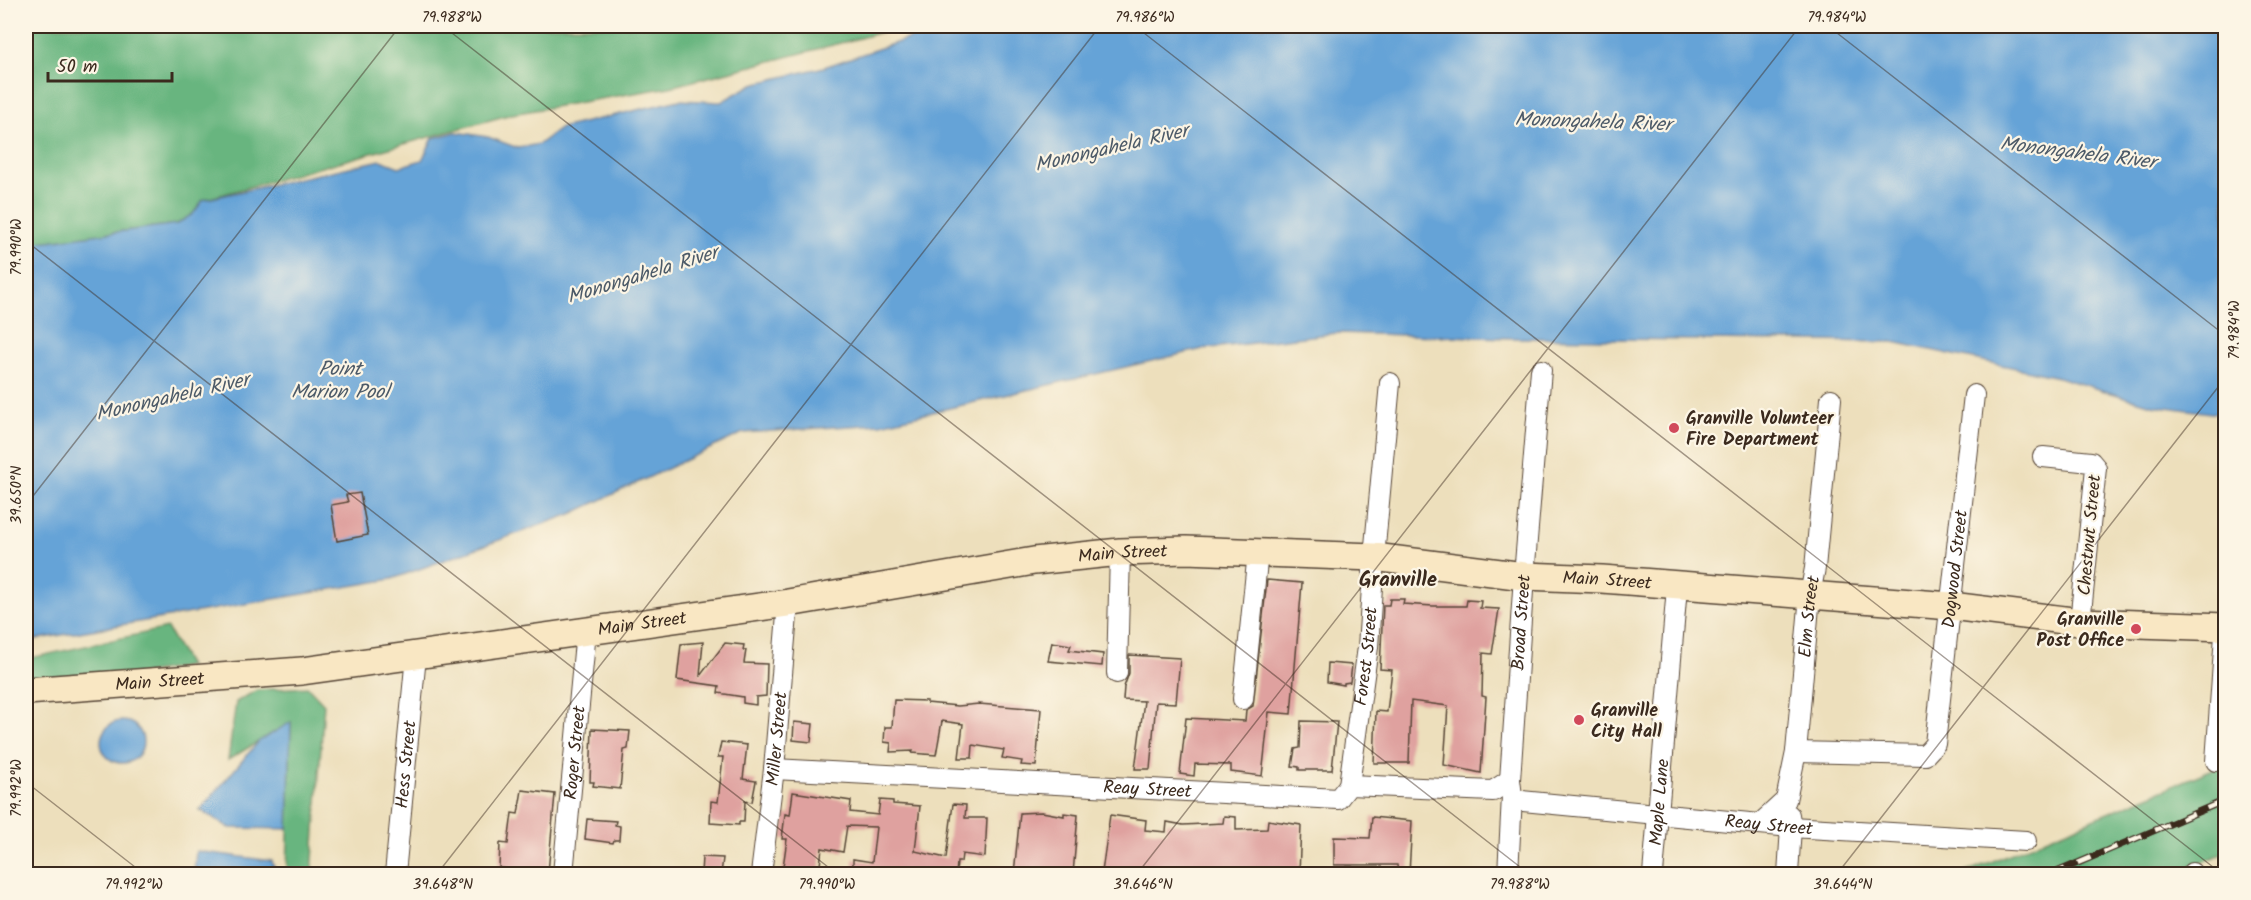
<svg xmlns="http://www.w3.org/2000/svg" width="2251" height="900" font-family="Kalam,sans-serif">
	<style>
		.forest { fill: #67b57f; stroke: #51704e; stroke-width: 1.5 }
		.water { fill: #65a3d7; stroke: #50667a; stroke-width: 1.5 }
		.building { fill: #dfa19f }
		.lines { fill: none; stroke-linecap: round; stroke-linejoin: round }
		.minor-casing { stroke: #564536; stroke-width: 22 }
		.secondary-casing { stroke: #564536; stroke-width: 30 }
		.minor { stroke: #fff; stroke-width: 20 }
		.secondary { stroke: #f9e7c3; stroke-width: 27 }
		.rail-casing { stroke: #3b2a1e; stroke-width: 7 }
		.rail { stroke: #fcf5e5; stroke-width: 4.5; stroke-dasharray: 14; stroke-linecap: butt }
		.ticks { fill: none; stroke: #3b2a1e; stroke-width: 1.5; stroke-opacity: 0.45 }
		.poi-dot { fill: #d1495b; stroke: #fcf5e5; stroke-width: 2 }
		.labels { text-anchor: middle; stroke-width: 4.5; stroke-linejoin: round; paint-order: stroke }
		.poi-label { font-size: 18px; font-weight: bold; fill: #3b2a1e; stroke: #fcf5e5; text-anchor: start }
		.street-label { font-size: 18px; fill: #3b2a1e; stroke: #fcf5e5 }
		.water-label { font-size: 20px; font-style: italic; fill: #4c5a68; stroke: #fcf5e5 }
		.quarter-label { font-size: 21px; font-weight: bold; fill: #3b2a1e; stroke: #fcf5e5 }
		.neatline { fill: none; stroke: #3b2a1e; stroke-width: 2 }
		.ticks-label { font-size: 15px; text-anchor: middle; fill: #3b2a1e }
	</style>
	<rect width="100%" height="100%" fill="#fcf5e5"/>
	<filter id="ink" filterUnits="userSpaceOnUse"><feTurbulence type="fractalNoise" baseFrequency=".0167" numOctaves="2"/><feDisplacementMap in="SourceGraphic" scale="12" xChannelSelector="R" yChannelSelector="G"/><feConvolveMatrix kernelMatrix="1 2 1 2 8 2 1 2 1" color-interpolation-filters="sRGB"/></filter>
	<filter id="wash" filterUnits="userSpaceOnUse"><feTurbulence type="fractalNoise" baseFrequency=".008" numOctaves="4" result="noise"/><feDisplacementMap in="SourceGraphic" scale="24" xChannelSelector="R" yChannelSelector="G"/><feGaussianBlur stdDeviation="1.35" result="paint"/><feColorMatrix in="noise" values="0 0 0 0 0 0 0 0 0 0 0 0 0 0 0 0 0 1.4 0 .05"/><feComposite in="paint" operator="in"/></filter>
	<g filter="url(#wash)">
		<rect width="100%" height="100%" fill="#eddfbc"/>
		<!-- forest -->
		<g class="forest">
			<polygon points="26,26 902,26 860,38 670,87 512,114 203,200 193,214 177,224 26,244"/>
			<polygon points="167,628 189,666 26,693 26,659"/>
			<polygon points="308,687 324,704 312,874 287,874 291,722 228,760 236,702 257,690"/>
			<polygon points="2225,764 2225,852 2176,874 1962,874"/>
		</g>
		<!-- water -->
		<g class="water">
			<polygon points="946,26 2225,26 2225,415 2152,405 2058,377 1893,342 1511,338 1337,333 1203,349 881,424 743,433 571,514 392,579 26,641 26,244 177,224 193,214 203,200 381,160 399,167 422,160 433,138 456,132 488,137 518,148 539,144 561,128 679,100 721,102 753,84 824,67"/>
			<circle cx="122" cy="742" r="21"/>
			<polygon points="291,722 288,829 230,828 200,810 259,741"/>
			<polygon points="196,851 272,861 276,874 194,874"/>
		</g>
		<g id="blocks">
			<!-- building -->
			<g class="building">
				<polygon points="360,493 368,535 337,541 331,505 348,502 346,495"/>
				<polygon points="1267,580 1302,583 1291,714 1269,712 1262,776 1231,772 1231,765 1195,764 1194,776 1180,774 1186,718 1245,721 1246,710 1253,706"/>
				<polygon points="1390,599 1404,599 1403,604 1433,606 1466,606 1467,600 1481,601 1480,608 1499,609 1492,654 1483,653 1482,696 1486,697 1481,773 1444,765 1448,706 1411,701 1409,763 1374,763 1376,711 1387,712 1392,670 1380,669 1383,605 1389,605"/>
				<polygon points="703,642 700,676 725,643 744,645 743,650 746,650 744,663 767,664 766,696 756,697 756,705 743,703 743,697 718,693 719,686 677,680 681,644"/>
				<polygon points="1052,642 1071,645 1069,650 1103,654 1102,666 1048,661"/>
				<polygon points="1129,655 1180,658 1176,703 1156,702 1150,769 1135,769 1144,701 1123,700 1124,687 1129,673"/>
				<polygon points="1328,663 1352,665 1350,682 1344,683 1344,685 1327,682"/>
				<polygon points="894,700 927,701 927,703 958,706 979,704 1041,709 1036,766 1021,765 1022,761 1002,758 1004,750 973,745 972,758 959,758 963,724 942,721 936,755 912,753 913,751 890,752 891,743 884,742 885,727 892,727"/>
				<polygon points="1301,721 1337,722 1332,770 1299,770 1299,767 1292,766 1295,749 1300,748"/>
				<polygon points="794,722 813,724 811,742 793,740"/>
				<polygon points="592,729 630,731 628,749 624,750 620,789 593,786 594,782 590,782"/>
				<polygon points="721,742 747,745 743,779 756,781 752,802 745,801 744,822 739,822 739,825 710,823 711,801 718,802 723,757 718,757"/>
				<polygon points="522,790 555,794 548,873 499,868 500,843 508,844 512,813 518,814"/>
				<polygon points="793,792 851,801 850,812 878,815 880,800 893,801 893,804 920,806 915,851 946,858 953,804 966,805 965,818 987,818 985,857 962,854 961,862 957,862 956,874 853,874 853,859 872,862 876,827 847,826 843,852 822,848 819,874 782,874 787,839 782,839 785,814 790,815"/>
				<polygon points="1042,812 1064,816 1064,813 1078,815 1073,874 1014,874 1020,813"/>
				<polygon points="1110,815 1146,820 1145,830 1166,832 1167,822 1183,825 1223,823 1224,816 1236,817 1236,830 1267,829 1268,820 1301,825 1299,874 1260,874 1189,868 1188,874 1102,872"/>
				<polygon points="1372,817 1412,821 1409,874 1398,874 1397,865 1334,865 1334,837 1370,838"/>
				<polygon points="587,819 616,821 615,825 620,826 619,840 614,840 613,843 585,839"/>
				<polygon points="702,857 723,858 721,874 701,874"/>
			</g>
		</g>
	</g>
	<g filter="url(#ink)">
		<use href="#blocks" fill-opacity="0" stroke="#564536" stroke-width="1.5"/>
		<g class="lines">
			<defs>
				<g id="minor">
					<polyline points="2043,457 2091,462 2096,468 2080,622"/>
					<polyline points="1117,673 1120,552"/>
					<polyline points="1243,699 1258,552"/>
					<path id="s1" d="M1796,752L1925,755L1935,744L1974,395"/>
					<polyline points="2216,761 2226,621"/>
					<path id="s2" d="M774,769L1338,799L1349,785L1493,791L1510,780"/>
					<path id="s3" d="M1349,785L1368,647L1374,557L1390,383"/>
					<path id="s4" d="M1512,800L1791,827L2026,841"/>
					<path id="s5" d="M1761,823L1786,800L1796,752L1810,595L1815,568L1831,399"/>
					<polyline points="2192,873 2192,874"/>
					<path id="s6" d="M395,874L416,656"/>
					<path id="s7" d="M563,874L586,631"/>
					<path id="s8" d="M761,874L774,769L788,603"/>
					<path id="s9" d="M1508,874L1512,796L1510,780L1524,576L1541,370"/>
					<path id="s10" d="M1653,874L1677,587"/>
					<polyline points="1788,874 1791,827 1789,815"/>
				</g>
				<g id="secondary">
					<path id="s11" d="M26,691L302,671L788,603L1034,561L1120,552L1186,550L1374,557L1524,576L1602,579L1951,606L2080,622L2226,627"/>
				</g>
			</defs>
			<!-- minor casing -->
			<use href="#minor" class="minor-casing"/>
			<!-- secondary casing -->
			<use href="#secondary" class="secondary-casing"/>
			<!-- minor -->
			<use href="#minor" class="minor"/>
			<!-- secondary -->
			<use href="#secondary" class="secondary"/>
			<defs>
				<polyline id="rail" points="2052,874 2226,800"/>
			</defs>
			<!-- rail casing -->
			<use href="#rail" class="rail-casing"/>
			<!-- rail -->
			<use href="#rail" class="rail"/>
		</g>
	</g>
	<!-- ticks -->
	<path class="ticks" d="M443,26L1529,874M1135,26L2222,874M1828,26L2226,336M26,241L837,874M26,505L400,26M26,782L144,874M437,874L1100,26M1137,874L1800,26M1837,874L2226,377"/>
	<!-- markers -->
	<g class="poi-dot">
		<circle cx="1674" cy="428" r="6"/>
		<circle cx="2136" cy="629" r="6"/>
		<circle cx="1579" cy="720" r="6"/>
	</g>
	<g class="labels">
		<!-- poi labels -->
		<g class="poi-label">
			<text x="1686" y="424">Granville Volunteer<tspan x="1686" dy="21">Fire Department</tspan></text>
			<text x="2124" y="625" text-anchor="end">Granville<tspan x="2124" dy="21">Post Office</tspan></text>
			<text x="1591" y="716">Granville<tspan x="1591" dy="21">City Hall</tspan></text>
		</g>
		<!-- street labels -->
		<g class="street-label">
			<text transform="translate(2089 535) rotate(-85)" y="6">Chestnut Street</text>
			<text dy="6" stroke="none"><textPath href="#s11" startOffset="1106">Main Street</textPath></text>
			<text dy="6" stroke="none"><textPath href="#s1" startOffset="320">Dogwood Street</textPath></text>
			<text dy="6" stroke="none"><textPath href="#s11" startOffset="1592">Main Street</textPath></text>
			<text dy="6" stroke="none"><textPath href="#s5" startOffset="219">Elm Street</textPath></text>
			<text dy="6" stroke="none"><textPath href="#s9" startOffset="252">Broad Street</textPath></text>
			<text dy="6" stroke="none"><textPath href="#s11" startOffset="620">Main Street</textPath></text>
			<text dy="6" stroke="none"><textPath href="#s3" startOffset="130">Forest Street</textPath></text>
			<text dy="6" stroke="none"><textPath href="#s11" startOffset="134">Main Street</textPath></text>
			<text dy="6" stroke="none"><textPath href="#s8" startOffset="136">Miller Street</textPath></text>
			<text dy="6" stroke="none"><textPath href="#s7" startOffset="122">Roger Street</textPath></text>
			<text dy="6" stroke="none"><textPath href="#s6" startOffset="110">Hess Street</textPath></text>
			<text dy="6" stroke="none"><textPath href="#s2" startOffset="374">Reay Street</textPath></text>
			<text dy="6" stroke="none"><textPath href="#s10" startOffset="72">Maple Lane</textPath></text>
			<text dy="6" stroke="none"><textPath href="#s4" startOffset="258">Reay Street</textPath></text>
		</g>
		<!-- water labels -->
		<g class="water-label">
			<text transform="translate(1593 121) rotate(2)" y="7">Monongahela River</text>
			<text transform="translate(1111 147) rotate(-13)" y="7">Monongahela River</text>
			<text transform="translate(2078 152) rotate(7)" y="7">Monongahela River</text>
			<text transform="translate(642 274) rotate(-17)" y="7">Monongahela River</text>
			<text x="340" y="375">Point<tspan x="340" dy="23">Marion Pool</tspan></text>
			<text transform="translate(172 396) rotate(-13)" y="7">Monongahela River</text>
		</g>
		<!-- quarter labels -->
		<g class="quarter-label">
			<text x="1398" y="586">Granville</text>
		</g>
	</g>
	<!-- margin -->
	<rect width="2251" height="900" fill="none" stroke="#fcf5e5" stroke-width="66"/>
	<!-- scale -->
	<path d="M48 72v9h124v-9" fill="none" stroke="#3b2a1e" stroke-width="3"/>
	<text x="57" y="72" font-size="18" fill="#3b2a1e" stroke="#fcf5e5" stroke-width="4.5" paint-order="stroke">50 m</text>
	<rect x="33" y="33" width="2185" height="834" class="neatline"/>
	<g class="ticks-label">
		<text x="452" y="22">79.988°W</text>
		<text x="1145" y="22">79.986°W</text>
		<text x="1837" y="22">79.984°W</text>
		<text transform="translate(16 247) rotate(-90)" y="5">79.990°W</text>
		<text transform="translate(2234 330) rotate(-90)" y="5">79.984°W</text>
		<text transform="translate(16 495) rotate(-90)" y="5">39.650°N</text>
		<text transform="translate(16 788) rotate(-90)" y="5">79.992°W</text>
		<text x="134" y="889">79.992°W</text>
		<text x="443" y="889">39.648°N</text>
		<text x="827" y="889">79.990°W</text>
		<text x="1143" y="889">39.646°N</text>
		<text x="1520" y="889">79.988°W</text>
		<text x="1843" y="889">39.644°N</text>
	</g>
</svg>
